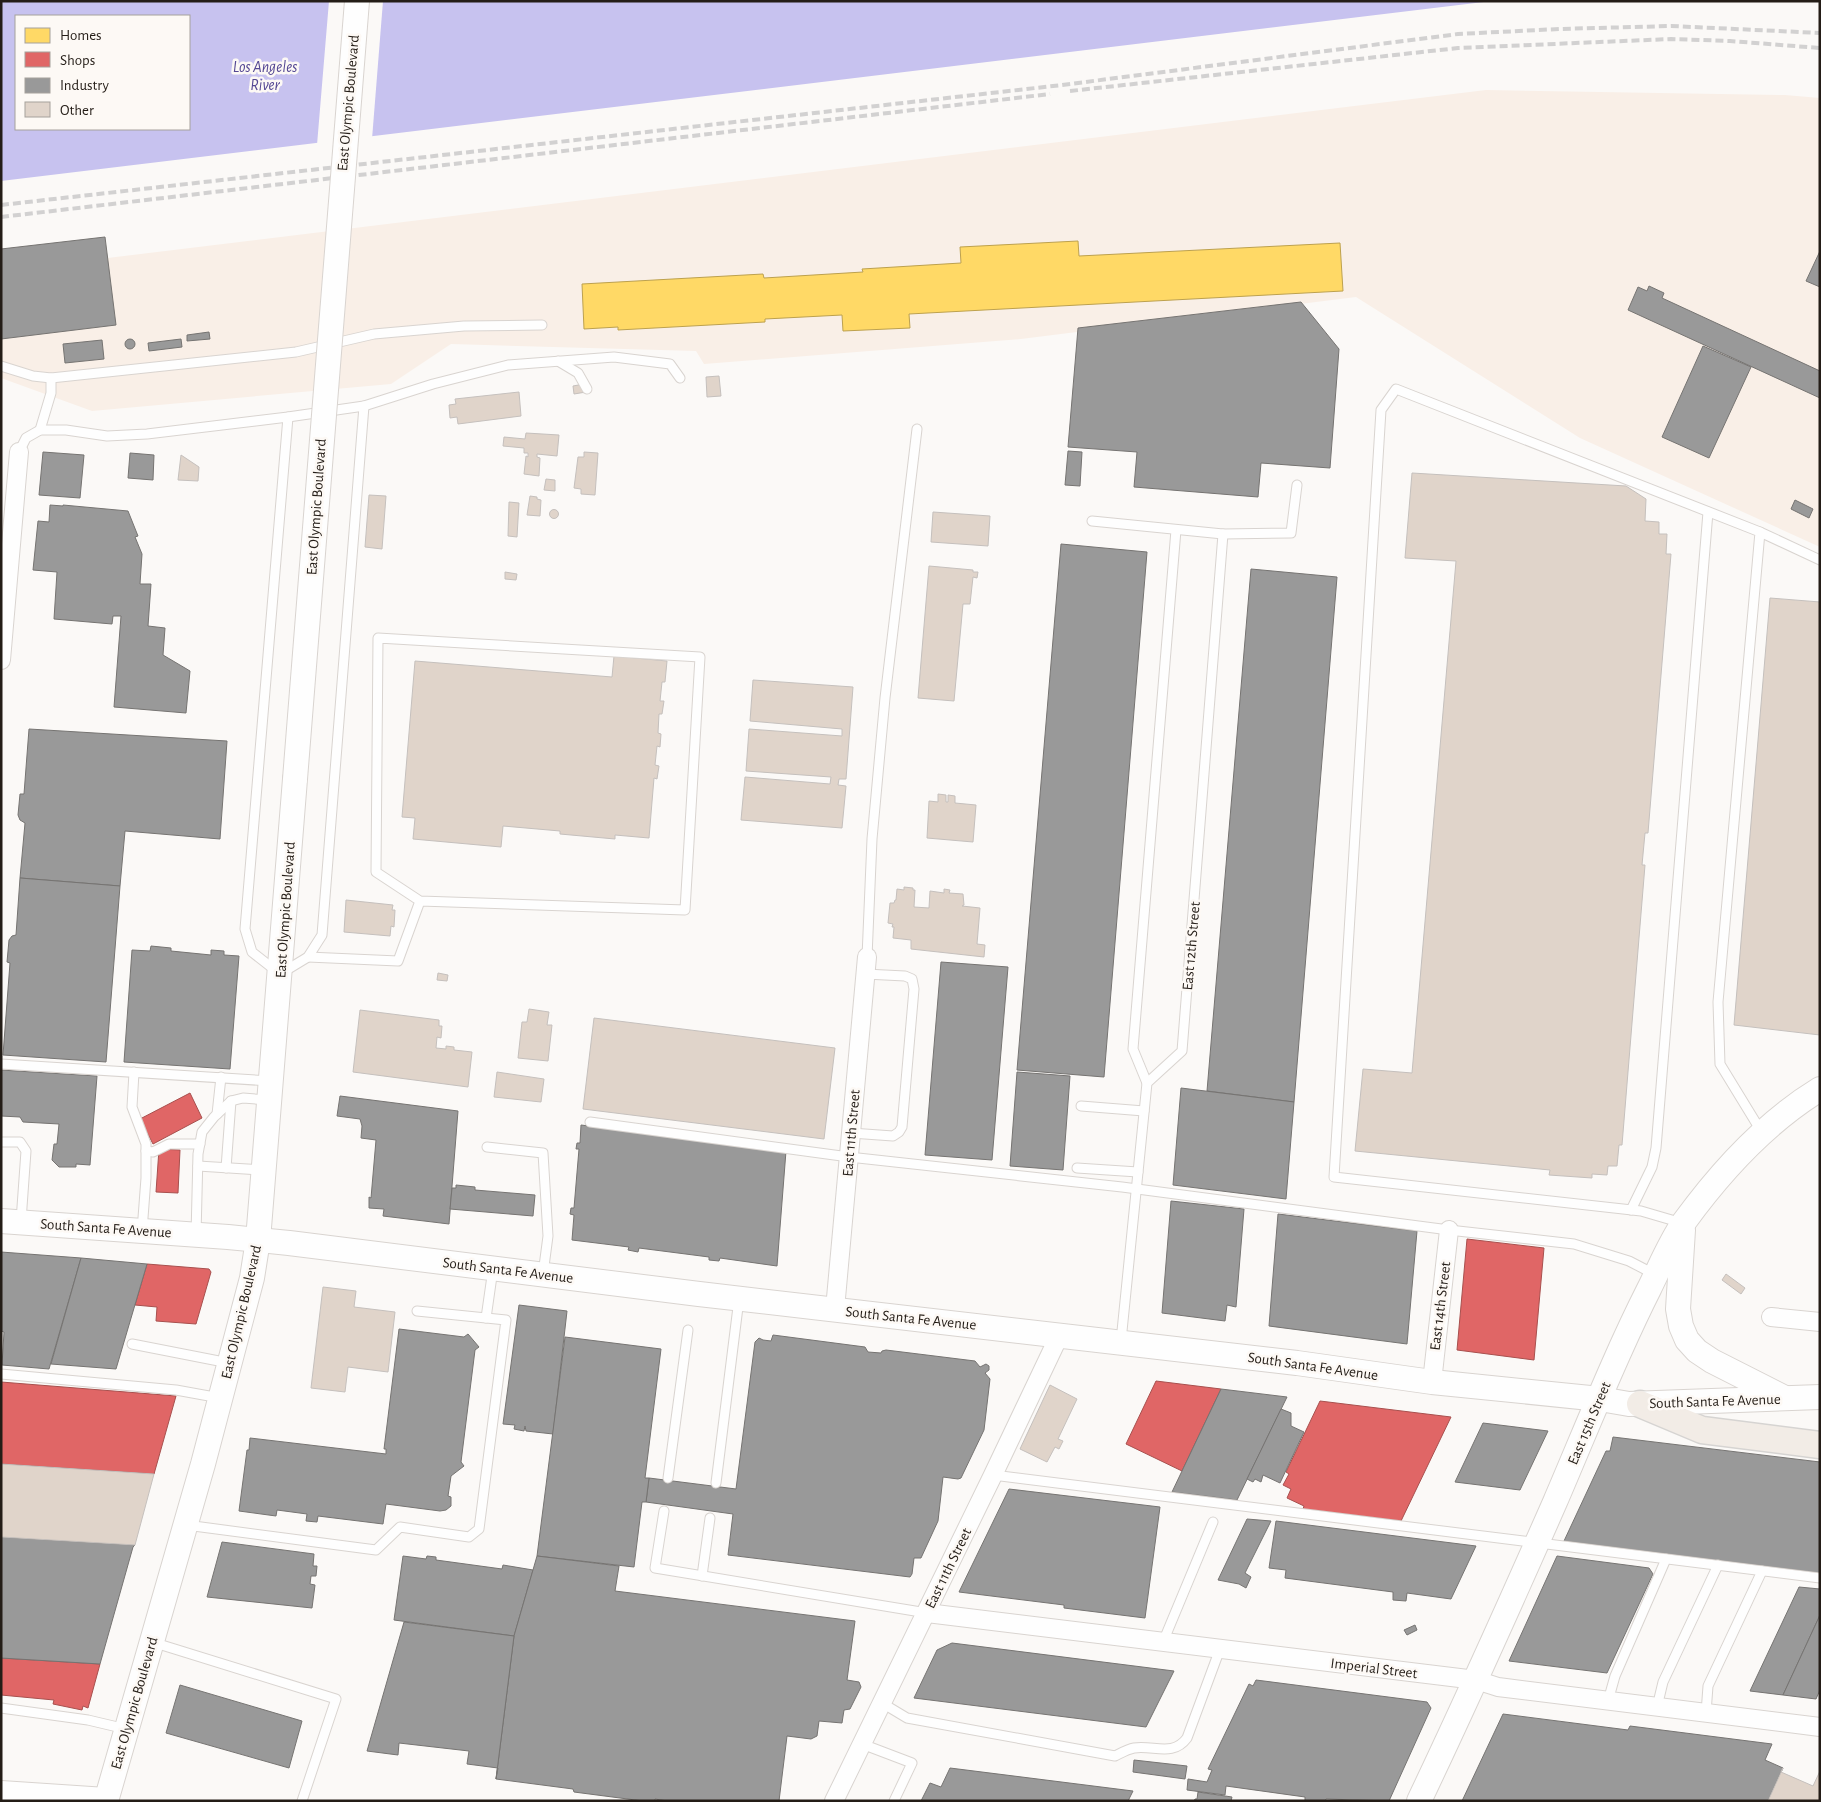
<svg xmlns="http://www.w3.org/2000/svg" width="1821" height="1802" font-family="'Alegreya Sans',sans-serif">
	<style>
		.built { fill: #f9efe7 }
		.water { fill: #c7c2ef; fill-rule: evenodd }
		.pier { fill: #fbf9f7 }
		.homes { fill: #ffd966; stroke: #bda14e }
		.shops { fill: #e06666; stroke: #a8504e }
		.industry { fill: #999; stroke: #767472 }
		.building { fill: #e0d4ca; stroke: #c5c0bd }
		.lines { fill: none; stroke-linecap: round; stroke-linejoin: round }
		.lane-casing { stroke: #d9d4d0; stroke-width: 11 }
		.street-casing { stroke: #d9d4d0; stroke-width: 20 }
		.secondary-casing { stroke: #d9d4d0; stroke-width: 26 }
		.primary-casing { stroke: #d6d4d2; stroke-width: 29 }
		.lane { stroke: #fefefe; stroke-width: 9 }
		.street { stroke: #fefefe; stroke-width: 18 }
		.secondary { stroke: #fefefe; stroke-width: 24 }
		.primary { stroke: #f2ece6; stroke-width: 26 }
		.rail { stroke: #d2d1d1; stroke-width: 4; stroke-dasharray: 8 4; stroke-linecap: butt }
		.secondary-bridge-casing { stroke: #d9d4d0; stroke-width: 26; stroke-linecap: butt }
		.secondary-bridge { stroke: #fefefe; stroke-width: 24 }
		.labels { text-anchor: middle; stroke-width: 5; stroke-linejoin: round; paint-order: stroke }
		.street-label { font-size: 15px; fill: #241d17; stroke: #fdf9f5 }
		.water-label { font-size: 16px; font-style: italic; fill: #544793; stroke: #fdf9f5 }
	</style>
	<rect width="100%" height="100%" fill="#fbf9f7"/>
	<!-- built -->
	<polygon class="built" points="1486,90 1785,95 1820,98 1820,547 1580,438 1356,297 1021,339 704,364 696,351 451,344 391,384 92,411 1,378 1,271"/>
	<!-- water -->
	<path class="water" d="M1,1H1492L1,181ZM16,16H189V129H16Z"/>
	<!-- pier -->
	<polygon class="pier" points="329,1 383,1 372,139 317,145"/>
	<!-- homes -->
	<polygon class="homes" points="1078,241 1079,256 1340,243 1343,291 909,314 910,328 843,331 842,315 765,319 765,322 618,330 618,327 584,329 582,284 763,274 764,278 863,272 862,269 961,263 960,247"/>
	<!-- shops -->
	<g class="shops">
		<polygon points="190,1093 202,1118 153,1144 140,1119"/>
		<polygon points="159,1149 180,1150 178,1193 156,1192"/>
		<polygon points="1467,1239 1544,1248 1534,1360 1457,1350"/>
		<polygon points="147,1264 209,1269 211,1272 196,1324 156,1321 157,1307 135,1305"/>
		<polygon points="1156,1381 1221,1389 1182,1471 1126,1444"/>
		<polygon points="1,1382 176,1396 154,1474 1,1464"/>
		<polygon points="1320,1401 1451,1417 1401,1521 1303,1509 1304,1506 1287,1498 1291,1489 1283,1485 1289,1474 1286,1472"/>
		<polygon points="1,1658 100,1664 88,1708 83,1706 82,1710 53,1704 54,1700 1,1695"/>
	</g>
	<!-- industry -->
	<g class="industry">
		<polygon points="105,237 116,325 1,339 1,249"/>
		<polygon points="1820,251 1820,287 1806,281"/>
		<polygon points="1649,286 1664,293 1662,298 1820,371 1820,398 1628,310 1638,287 1647,291"/>
		<polygon points="1301,302 1339,349 1330,468 1261,463 1258,497 1134,487 1137,452 1068,447 1078,328"/>
		<polygon points="209,332 210,339 187,341 187,335"/>
		<circle cx="130" cy="344" r="5"/>
		<polygon points="181,339 182,347 149,351 148,343"/>
		<polygon points="102,340 104,359 65,363 63,344"/>
		<polygon points="1703,346 1751,367 1709,458 1662,437"/>
		<polygon points="1068,451 1082,452 1080,486 1065,485"/>
		<polygon points="43,452 84,455 80,498 39,495"/>
		<polygon points="130,453 154,455 153,480 128,478"/>
		<polygon points="1795,500 1813,509 1809,518 1791,509"/>
		<polygon points="50,505 63,506 63,505 128,511 138,536 135,537 142,554 140,584 151,584 148,626 165,628 163,655 190,671 186,713 114,707 121,616 113,616 112,624 54,619 57,572 33,570 38,521 49,522"/>
		<polygon points="1061,544 1147,552 1104,1077 1017,1070"/>
		<polygon points="1251,569 1337,577 1294,1102 1207,1091"/>
		<polygon points="29,729 227,741 220,839 125,831 120,886 20,878 25,823 20,820 18,815 20,794 24,794"/>
		<polygon points="20,878 120,886 106,1062 3,1055 10,963 7,962 9,940 12,936 16,935"/>
		<polygon points="151,946 171,948 171,951 211,955 211,950 224,951 224,955 239,956 230,1069 124,1062 132,950 150,951"/>
		<polygon points="941,962 1008,967 992,1160 925,1155"/>
		<polygon points="1,1070 97,1076 90,1165 76,1164 76,1167 59,1167 52,1160 54,1144 57,1144 59,1124 23,1122 20,1117 1,1116"/>
		<polygon points="1017,1072 1070,1076 1063,1170 1010,1166"/>
		<polygon points="1181,1088 1294,1102 1286,1199 1173,1185"/>
		<polygon points="340,1096 458,1111 449,1224 383,1216 384,1209 369,1208 369,1197 371,1198 376,1140 361,1138 362,1126 360,1119 337,1116"/>
		<polygon points="581,1125 786,1151 777,1266 720,1258 719,1261 709,1260 709,1257 639,1248 638,1252 628,1250 629,1247 572,1240 574,1215 570,1214 571,1208 574,1208 579,1149 576,1149 577,1143 580,1143"/>
		<polygon points="456,1185 475,1187 475,1190 535,1195 533,1216 450,1209 452,1188 456,1188"/>
		<polygon points="1171,1201 1244,1209 1236,1307 1227,1305 1225,1321 1162,1313"/>
		<polygon points="1278,1214 1417,1231 1407,1344 1269,1326"/>
		<polygon points="1,1252 81,1258 49,1369 2,1365 4,1332 1,1331"/>
		<polygon points="81,1258 147,1264 116,1369 51,1364"/>
		<polygon points="519,1305 567,1311 553,1434 526,1431 525,1426 524,1431 514,1429 515,1425 503,1424"/>
		<polygon points="399,1329 464,1337 468,1334 479,1347 475,1350 461,1462 464,1466 451,1476 448,1496 451,1497 451,1506 446,1510 440,1511 386,1504 383,1524 318,1516 317,1522 306,1521 307,1514 277,1510 276,1516 239,1511 247,1450 249,1450 250,1438 386,1454 386,1449 384,1449"/>
		<polygon points="773,1335 865,1347 868,1352 881,1353 882,1351 886,1350 975,1361 980,1367 986,1364 989,1366 989,1370 985,1373 990,1379 984,1430 961,1478 958,1479 943,1477 938,1521 921,1558 914,1558 912,1574 910,1577 728,1555 733,1514 646,1502 649,1478 736,1489 755,1342 759,1338 763,1340 771,1341"/>
		<polygon points="565,1337 661,1349 645,1478 649,1478 646,1502 642,1502 634,1567 537,1556"/>
		<polygon points="1221,1389 1287,1397 1237,1500 1172,1492"/>
		<polygon points="1281,1409 1291,1413 1291,1426 1304,1432 1280,1483 1263,1475 1261,1482 1255,1479 1253,1482 1247,1479"/>
		<polygon points="1483,1423 1548,1431 1520,1490 1455,1482"/>
		<polygon points="1613,1437 1820,1462 1820,1573 1564,1541 1606,1451 1610,1451"/>
		<polygon points="1009,1489 1160,1507 1145,1618 1064,1608 1064,1605 959,1592"/>
		<polygon points="1247,1519 1271,1521 1245,1573 1251,1577 1246,1588 1239,1584 1218,1580"/>
		<polygon points="1276,1521 1476,1546 1451,1599 1407,1593 1406,1601 1393,1600 1393,1592 1285,1578 1286,1570 1269,1568"/>
		<polygon points="1,1537 135,1545 133,1547 100,1664 1,1658"/>
		<polygon points="222,1542 314,1554 313,1566 317,1566 316,1576 311,1576 310,1584 315,1585 312,1608 207,1597"/>
		<polygon points="403,1556 426,1559 427,1556 436,1557 436,1560 502,1569 503,1565 533,1570 514,1636 394,1620"/>
		<polygon points="537,1556 619,1566 615,1591 855,1621 847,1680 859,1682 861,1687 850,1709 844,1710 842,1723 819,1721 817,1736 811,1739 787,1736 779,1801 667,1801 655,1799 655,1801 643,1801 574,1792 573,1789 496,1779 514,1636"/>
		<polygon points="1557,1556 1649,1568 1653,1574 1607,1673 1509,1661"/>
		<polygon points="1799,1587 1820,1589 1820,1615 1783,1695 1750,1691"/>
		<polygon points="1820,1615 1820,1690 1816,1699 1783,1695"/>
		<polygon points="404,1622 514,1636 496,1779 498,1768 467,1764 469,1751 399,1743 398,1755 367,1751"/>
		<polygon points="1415,1625 1417,1630 1407,1635 1404,1630"/>
		<polygon points="952,1643 1174,1671 1146,1727 914,1698 937,1650"/>
		<polygon points="1256,1680 1427,1702 1431,1708 1389,1801 1326,1799 1325,1801 1305,1801 1305,1797 1226,1786 1225,1795 1187,1790 1188,1779 1207,1782 1212,1770 1208,1769 1249,1684 1253,1686"/>
		<polygon points="180,1685 302,1721 289,1768 166,1733"/>
		<polygon points="1503,1714 1628,1730 1630,1726 1772,1744 1765,1760 1783,1768 1768,1801 1462,1801"/>
		<polygon points="1134,1760 1187,1766 1185,1779 1133,1772"/>
		<polygon points="950,1768 1133,1791 1128,1801 921,1801 930,1783 941,1787"/>
		<polygon points="1198,1792 1232,1797 1231,1801 1194,1801 1195,1799 1197,1799"/>
	</g>
	<!-- building -->
	<g class="building">
		<polygon points="719,376 721,396 707,397 706,377"/>
		<polygon points="584,384 586,392 574,394 573,386"/>
		<polygon points="519,392 521,416 458,424 457,417 450,418 449,405 456,404 455,399"/>
		<polygon points="526,433 559,435 557,456 537,454 537,457 540,458 539,476 524,474 526,456 528,457 528,453 524,453 524,448 503,446 504,437 525,439"/>
		<polygon points="584,452 598,453 595,495 581,494 581,489 574,488 578,457 584,457"/>
		<polygon points="181,455 199,467 198,481 178,480"/>
		<polygon points="1412,473 1626,486 1646,499 1645,521 1659,522 1659,534 1667,534 1666,554 1671,554 1648,833 1645,833 1642,865 1645,865 1622,1145 1619,1145 1617,1166 1608,1166 1607,1175 1592,1174 1592,1178 1549,1175 1550,1170 1355,1151 1363,1069 1412,1073 1456,561 1405,558"/>
		<polygon points="546,479 555,480 555,491 544,490"/>
		<polygon points="369,495 386,496 382,549 365,547"/>
		<polygon points="530,496 537,497 537,499 541,500 540,516 527,515"/>
		<polygon points="509,502 519,503 517,537 508,536"/>
		<circle cx="554" cy="514" r="4.5"/>
		<polygon points="933,512 990,516 988,546 931,542"/>
		<polygon points="929,566 973,570 973,572 978,572 977,578 973,577 970,604 963,604 954,701 918,698"/>
		<polygon points="505,572 517,574 516,580 505,579"/>
		<polygon points="1770,598 1820,602 1820,1035 1734,1025"/>
		<polygon points="614,656 667,661 665,682 662,682 660,701 664,701 662,714 659,714 658,733 661,734 660,747 657,746 655,765 659,766 657,779 654,778 649,838 615,835 615,839 560,834 560,831 503,826 501,847 413,839 415,818 402,817 415,661 612,677"/>
		<polygon points="753,680 853,687 846,779 839,779 838,785 846,786 842,828 741,820 745,777 830,784 831,777 746,771 749,729 842,736 842,729 750,721"/>
		<polygon points="938,794 946,795 946,802 948,802 948,795 955,796 955,803 976,805 973,842 927,838 929,801 938,802"/>
		<polygon points="904,887 913,888 913,890 915,890 914,907 929,908 930,891 944,893 944,889 950,890 949,893 963,894 964,905 962,906 980,908 977,944 985,945 984,957 911,949 911,940 893,938 894,927 892,927 893,924 888,923 890,903 894,903 895,900 896,900 897,889 904,890"/>
		<polygon points="346,900 393,905 392,910 395,910 394,927 391,926 390,936 344,932"/>
		<polygon points="438,973 448,975 447,981 437,980"/>
		<polygon points="529,1009 549,1012 547,1025 552,1025 548,1061 518,1058 522,1022 527,1022"/>
		<polygon points="360,1010 439,1020 439,1026 442,1026 441,1038 437,1037 436,1048 446,1049 446,1046 454,1047 454,1050 472,1052 468,1087 353,1072"/>
		<polygon points="594,1018 835,1048 824,1139 583,1109"/>
		<polygon points="497,1072 544,1079 541,1102 494,1097"/>
		<polygon points="1726,1274 1745,1288 1741,1294 1722,1280"/>
		<polygon points="323,1287 356,1291 354,1307 395,1312 388,1372 348,1367 345,1392 311,1388"/>
		<polygon points="1050,1385 1077,1399 1058,1439 1063,1441 1059,1449 1055,1447 1047,1462 1020,1449"/>
		<polygon points="1,1464 154,1474 135,1545 1,1537"/>
		<polygon points="1783,1768 1781,1772 1813,1786 1820,1771 1820,1801 1768,1801"/>
	</g>
	<g class="lines">
		<defs>
			<g id="lane">
				<polyline points="558,361 578,373 587,389"/>
				<polyline points="1,366 33,376 51,378 296,352 374,334 464,326 542,325"/>
				<polyline points="288,417 245,929 252,952 280,974 308,957 322,935 364,406"/>
				<polyline points="40,430 51,393 51,378"/>
				<polyline points="19,452 26,438 40,430 66,430 107,436 147,434 288,417 364,406 433,384 508,365 614,357 670,364 680,378"/>
				<polyline points="1092,521 1223,534 1291,533 1297,485"/>
				<polyline points="1760,532 1820,560"/>
				<polyline points="308,957 398,961 420,901 685,910 700,657 378,638 376,872 420,901"/>
				<polyline points="867,957 872,839 885,698 917,429"/>
				<polyline points="1,1064 270,1081"/>
				<polyline points="134,1072 132,1107 146,1144 146,1178 142,1231"/>
				<polyline points="1147,1083 1133,1049 1176,530"/>
				<polyline points="1081,1106 1144,1111"/>
				<polyline points="217,1114 221,1077"/>
				<polyline points="590,1122 849,1157 1122,1187 1449,1230 1574,1244 1629,1261 1654,1274"/>
				<polyline points="851,1133 893,1136 899,1132 902,1127 914,989 912,979 905,976 865,974"/>
				<polyline points="1,1142 20,1142 26,1151 21,1221"/>
				<polyline points="487,1147 543,1153 548,1236 543,1274"/>
				<polyline points="146,1151 153,1152 169,1144 200,1144"/>
				<polyline points="198,1166 262,1170"/>
				<polyline points="226,1168 231,1101"/>
				<polyline points="1077,1168 1138,1172"/>
				<polyline points="1631,1210 1652,1167 1656,1148 1708,512"/>
				<polyline points="1682,1223 1641,1211 1334,1177 1381,410 1396,389 1760,532 1718,1002 1720,1064 1761,1131"/>
				<polyline points="196,1235 198,1154 202,1132 214,1117 231,1101 243,1098 267,1100"/>
				<polyline points="486,1318 493,1269"/>
				<polyline points="1121,1341 1147,1083 1182,1051 1223,534"/>
				<polyline points="132,1344 229,1363"/>
				<polyline points="1,1374 176,1390 220,1398"/>
				<polyline points="993,1475 1820,1578"/>
				<polyline points="668,1478 688,1330"/>
				<polyline points="716,1483 739,1299"/>
				<polyline points="664,1511 655,1568 927,1613"/>
				<polyline points="186,1525 376,1550 400,1527 469,1537 479,1529 506,1320 417,1311"/>
				<polyline points="702,1576 710,1518"/>
				<polyline points="152,1642 336,1699 302,1801"/>
				<polyline points="1163,1642 1213,1522"/>
				<polyline points="1608,1701 1615,1676 1666,1559"/>
				<path d="M882,1703L907,1718L1115,1756C1121,1753 1128,1749 1134,1748C1154,1745 1173,1757 1187,1738L1220,1649"/>
				<polyline points="1657,1707 1663,1682 1718,1565"/>
				<polyline points="1,1708 88,1720 126,1729"/>
				<polyline points="1706,1713 1708,1686 1762,1571"/>
				<polyline points="862,1744 912,1763 894,1801"/>
			</g>
			<g id="street">
				<polyline points="1,660 19,452"/>
				<polyline points="835,1309 867,957"/>
				<polyline points="1771,1317 1820,1322"/>
				<polyline points="1432,1382 1449,1230"/>
				<polyline points="927,1613 1476,1680 1498,1687 1820,1727"/>
				<polyline points="834,1801 993,1475 1060,1334"/>
			</g>
			<g id="secondary">
				<polyline points="1,1221 228,1237 289,1243 699,1294 1297,1363 1432,1382 1600,1399 1629,1404 1820,1397"/>
				<polyline points="1683,1230 1678,1309 1681,1326 1687,1340 1697,1351 1712,1361 1783,1397"/>
				<polyline points="1,1793 106,1800"/>
				<polyline points="106,1801 203,1464 252,1278 258,1240 295,779"/>
				<path d="M1419,1801C1466,1702 1511,1602 1555,1502C1586,1430 1614,1358 1649,1289C1660,1267 1670,1242 1684,1222C1721,1171 1766,1122 1820,1089"/>
			</g>
			<polyline id="primary" points="1640,1404 1702,1430 1820,1445"/>
		</defs>
		<!-- lane casing -->
		<use href="#lane" class="lane-casing"/>
		<!-- street casing -->
		<use href="#street" class="street-casing"/>
		<!-- secondary casing -->
		<use href="#secondary" class="secondary-casing"/>
		<!-- primary casing -->
		<use href="#primary" class="primary-casing"/>
		<!-- lane -->
		<use href="#lane" class="lane"/>
		<!-- street -->
		<use href="#street" class="street"/>
		<!-- secondary -->
		<use href="#secondary" class="secondary"/>
		<!-- primary -->
		<use href="#primary" class="primary"/>
		<!-- rail -->
		<g class="rail">
			<polyline points="1070,91 1458,48 1671,39 1730,41 1820,48"/>
			<polyline points="1,205 1062,85 1458,34 1559,29 1671,26 1820,33"/>
			<polyline points="1,217 1050,94"/>
		</g>
		<defs>
			<polyline id="secondary-bridge" points="295,779 357,1"/>
		</defs>
		<!-- secondary-bridge casing -->
		<use href="#secondary-bridge" class="secondary-bridge-casing"/>
		<!-- secondary-bridge -->
		<use href="#secondary-bridge" class="secondary-bridge"/>
	</g>
	<g class="labels">
		<!-- street labels -->
		<g class="street-label">
			<text transform="translate(348 103) rotate(-85)" y="5">East Olympic Boulevard</text>
			<text transform="translate(316 507) rotate(-86)" y="5">East Olympic Boulevard</text>
			<text transform="translate(285 910) rotate(-86)" y="5">East Olympic Boulevard</text>
			<text transform="translate(1191 946) rotate(-85)" y="5">East 12th Street</text>
			<text transform="translate(851 1133) rotate(-85)" y="5">East 11th Street</text>
			<text transform="translate(106 1228) rotate(4)" y="5">South Santa Fe Avenue</text>
			<text transform="translate(508 1270) rotate(7)" y="5">South Santa Fe Avenue</text>
			<text transform="translate(1440 1306) rotate(-83)" y="5">East 14th Street</text>
			<text transform="translate(241 1312) rotate(-77)" y="5">East Olympic Boulevard</text>
			<text transform="translate(911 1318) rotate(6)" y="5">South Santa Fe Avenue</text>
			<text transform="translate(1313 1366) rotate(8)" y="5">South Santa Fe Avenue</text>
			<text transform="translate(1715 1401) rotate(-2)" y="5">South Santa Fe Avenue</text>
			<text transform="translate(1589 1423) rotate(-67)" y="5">East 15th Street</text>
			<text transform="translate(948 1568) rotate(-64)" y="5">East 11th Street</text>
			<text transform="translate(1374 1668) rotate(7)" y="5">Imperial Street</text>
			<text transform="translate(134 1703) rotate(-74)" y="5">East Olympic Boulevard</text>
		</g>
		<!-- water labels -->
		<g class="water-label">
			<text x="265" y="72">Los Angeles<tspan x="265" dy="18">River</tspan></text>
		</g>
	</g>
	<!-- border -->
	<rect width="1821" height="1802" fill="none" stroke="#241d17" stroke-width="5"/>
	<!-- legend -->
	<rect x="15" y="15" width="175" height="115" fill="#fdf9f5" stroke="#a6a19c"/>
	<rect x="25" y="28" width="25" height="15" fill="#ffd966" stroke="#a6a19c"/>
	<text x="60" y="40" font-size="15" fill="#241d17">Homes</text>
	<rect x="25" y="52" width="25" height="15" fill="#e06666" stroke="#a6a19c"/>
	<text x="60" y="65" font-size="15" fill="#241d17">Shops</text>
	<rect x="25" y="78" width="25" height="15" fill="#999999" stroke="#a6a19c"/>
	<text x="60" y="90" font-size="15" fill="#241d17">Industry</text>
	<rect x="25" y="102" width="25" height="15" fill="#e0d4ca" stroke="#a6a19c"/>
	<text x="60" y="115" font-size="15" fill="#241d17">Other</text>
</svg>
